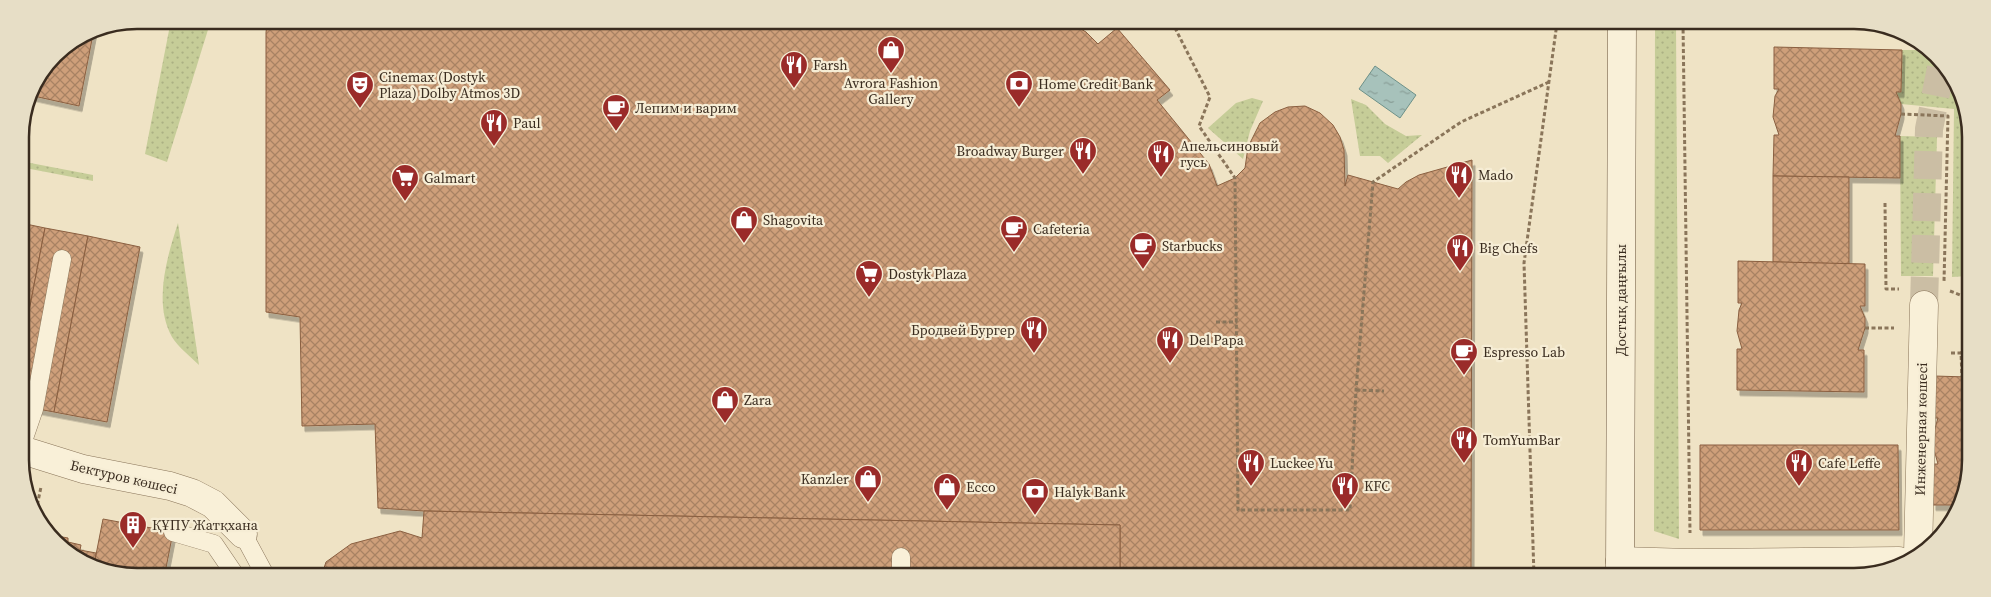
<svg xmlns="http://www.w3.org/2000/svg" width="1991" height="597" font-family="'Source Serif 4',serif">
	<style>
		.grass { fill: url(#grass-dots) }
		.water { fill: url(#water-ripples); stroke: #6d9189 }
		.building { fill: url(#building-cross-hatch); stroke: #8a5f40; filter: url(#shadow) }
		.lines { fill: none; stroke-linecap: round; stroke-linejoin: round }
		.minor-tunnel { stroke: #cbbea4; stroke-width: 28; stroke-dasharray: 28 14; stroke-linecap: butt }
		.service-casing { stroke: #8a755a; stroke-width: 19 }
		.minor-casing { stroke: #8a755a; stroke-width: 29 }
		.secondary-casing { stroke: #6c563e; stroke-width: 29 }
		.path { stroke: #8a755a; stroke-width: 3; stroke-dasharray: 4 2.5; stroke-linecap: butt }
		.service { stroke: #f9f0d8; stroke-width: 18 }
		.minor { stroke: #f9f0d8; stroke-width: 28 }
		.secondary { stroke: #f9f0d8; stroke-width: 28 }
		.labels { text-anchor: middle; stroke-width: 4.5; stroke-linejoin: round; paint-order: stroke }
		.poi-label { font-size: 14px; fill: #3a2c1f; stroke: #f6edd5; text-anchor: start }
		.street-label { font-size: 14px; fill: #3a2c1f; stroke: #f6edd5 }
		.rim { fill: none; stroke: #3a2c1f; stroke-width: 2.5 }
	</style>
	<defs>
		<pattern id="grass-dots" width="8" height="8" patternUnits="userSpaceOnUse" patternTransform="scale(1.25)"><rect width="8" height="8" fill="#c6cd98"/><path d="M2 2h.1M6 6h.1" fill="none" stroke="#abb083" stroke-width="1.8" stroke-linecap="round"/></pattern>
		<pattern id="water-ripples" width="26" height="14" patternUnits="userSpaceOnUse" patternTransform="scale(1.25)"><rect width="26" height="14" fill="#a7c2bb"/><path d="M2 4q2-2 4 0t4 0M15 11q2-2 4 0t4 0" fill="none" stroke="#899e97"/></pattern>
		<pattern id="building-cross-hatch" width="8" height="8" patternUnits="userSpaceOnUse" patternTransform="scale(1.25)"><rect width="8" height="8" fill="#ce9f7a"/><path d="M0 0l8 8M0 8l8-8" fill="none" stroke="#a88263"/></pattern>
		<filter id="shadow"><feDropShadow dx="3" dy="5.5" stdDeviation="0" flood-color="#0004"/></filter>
	</defs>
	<rect width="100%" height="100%" fill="#efe3c5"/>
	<!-- grass -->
	<g class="grass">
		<polygon points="171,20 211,20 167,162 145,154"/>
		<polygon points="1655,23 1676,23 1679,539 1654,531"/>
		<polygon points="1902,50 1930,50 1937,54 1969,114 1968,276 1952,277 1954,109 1901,104 1896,92 1901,91"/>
		<polygon points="1252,98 1263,101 1250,131 1243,159 1208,128 1236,103"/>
		<polygon points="1351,99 1366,105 1385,124 1406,136 1422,135 1388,163 1380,156 1360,156"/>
		<polygon points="1900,136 1937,137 1933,276 1901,276"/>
		<polygon points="20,161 93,175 93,181 20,167"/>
		<path d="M178,223L199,365C191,357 178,347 172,337C153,303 167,257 178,223Z"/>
	</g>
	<!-- water -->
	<polygon class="water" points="1375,66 1416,95 1400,118 1359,89"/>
	<!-- building -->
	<g class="building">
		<polygon points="267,20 1069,22 1086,32 1098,44 1117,28 1170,90 1157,100 1209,164 1217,186 1235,178 1245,168 1248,147 1260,123 1275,112 1288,107 1305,106 1320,113 1333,125 1340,137 1344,150 1345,186 1348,175 1398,189 1406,182 1419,175 1472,160 1471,576 1120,575 1120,525 424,511 378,508 375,424 302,426 300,317 266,312 266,33"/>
		<polygon points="94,29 79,106 29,95 32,85 54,54"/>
		<polygon points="1774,47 1902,50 1901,92 1896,92 1901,104 1901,114 1895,136 1900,136 1900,178 1773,176 1774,135 1779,135 1773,117 1775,96 1779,89 1774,89"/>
		<polygon points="1773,176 1849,177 1849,264 1773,262"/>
		<polygon points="21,223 45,228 21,353"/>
		<polygon points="45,228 88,236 54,412 22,406 21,353"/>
		<polygon points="88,236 140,247 107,422 54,412"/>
		<polygon points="1738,261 1865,264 1865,306 1860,306 1865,318 1865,328 1858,350 1864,350 1864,392 1737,390 1737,349 1742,349 1737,331 1739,310 1742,303 1738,303"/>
		<polygon points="1934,376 1968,377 1967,490 1958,505 1933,505 1933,464 1938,464 1933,446 1933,435 1938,418 1934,418"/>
		<polygon points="1700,445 1898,445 1899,530 1700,530"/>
		<polygon points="424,511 1120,525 1120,575 322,574 326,562 351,544 400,531 422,538"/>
		<polygon points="103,519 173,532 165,573 107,573 94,565"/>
		<polygon points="42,523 52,525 51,535 68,538 68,542 81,545 80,550 96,553 94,565 49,537"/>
	</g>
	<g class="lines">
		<!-- minor-tunnel -->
		<polyline class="minor-tunnel" points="1924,305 1929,129 1942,63"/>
		<defs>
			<g id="service">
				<polyline points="22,444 34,409 62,259"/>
				<polyline points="173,532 214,544 233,572"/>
				<polyline points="243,534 264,573"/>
				<polyline points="901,575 901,557"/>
			</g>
			<g id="minor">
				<polyline points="22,450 83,469 170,486 192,493 213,504 243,534"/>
				<polyline points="1918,554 1924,305"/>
				<polyline points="1620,561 1690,563 1899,561"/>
			</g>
			<polyline id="secondary" points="1620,576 1622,23"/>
		</defs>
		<!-- service casing -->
		<use href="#service" class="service-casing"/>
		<!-- minor casing -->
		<use href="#minor" class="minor-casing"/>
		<!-- secondary casing -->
		<use href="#secondary" class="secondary-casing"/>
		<!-- path -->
		<g class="path">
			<polyline points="1172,22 1210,97 1199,126 1235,178 1238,510 1350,510 1356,390 1373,182 1461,122 1549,82"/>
			<polyline points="1683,23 1690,533"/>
			<polyline points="1901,114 1948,116 1944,282"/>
			<polyline points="1885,203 1886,289 1899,289"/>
			<polyline points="1950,291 1968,298"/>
			<polyline points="1216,322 1237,322"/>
			<polyline points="1865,328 1894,328"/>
			<polyline points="1951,353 1961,353 1962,377"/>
			<polyline points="1961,353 1968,346"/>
			<polyline points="1962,365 1968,365"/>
			<polyline points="1356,390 1384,391"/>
			<polyline points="36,511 41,487"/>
			<polyline points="1534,576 1524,263 1557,23"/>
		</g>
		<!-- service -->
		<use href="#service" class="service"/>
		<!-- minor -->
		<use href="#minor" class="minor"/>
		<!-- secondary -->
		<use href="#secondary" class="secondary"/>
	</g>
	<!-- icons -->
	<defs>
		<symbol id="shop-pin" viewBox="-11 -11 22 30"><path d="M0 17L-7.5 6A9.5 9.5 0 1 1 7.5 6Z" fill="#9a2b29" stroke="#f6edd5"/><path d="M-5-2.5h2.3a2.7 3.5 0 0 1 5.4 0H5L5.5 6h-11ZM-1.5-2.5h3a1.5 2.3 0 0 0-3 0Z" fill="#fff"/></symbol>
		<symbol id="restaurant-pin" viewBox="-11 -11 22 30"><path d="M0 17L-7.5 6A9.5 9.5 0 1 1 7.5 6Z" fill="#9a2b29" stroke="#f6edd5"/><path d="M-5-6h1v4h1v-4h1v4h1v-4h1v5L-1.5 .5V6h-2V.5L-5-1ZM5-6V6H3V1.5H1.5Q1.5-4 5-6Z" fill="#fff"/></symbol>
		<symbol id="bank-pin" viewBox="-11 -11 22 30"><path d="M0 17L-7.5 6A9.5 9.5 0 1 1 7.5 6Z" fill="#9a2b29" stroke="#f6edd5"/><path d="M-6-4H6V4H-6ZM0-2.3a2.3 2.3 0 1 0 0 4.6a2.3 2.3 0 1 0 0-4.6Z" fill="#fff"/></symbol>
		<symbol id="theatre-pin" viewBox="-11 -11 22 30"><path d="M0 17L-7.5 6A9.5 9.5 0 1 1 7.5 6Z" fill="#9a2b29" stroke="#f6edd5"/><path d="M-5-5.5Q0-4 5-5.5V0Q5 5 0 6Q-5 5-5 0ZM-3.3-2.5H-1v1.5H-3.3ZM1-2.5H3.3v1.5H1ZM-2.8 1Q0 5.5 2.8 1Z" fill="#fff"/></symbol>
		<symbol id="cafe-pin" viewBox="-11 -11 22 30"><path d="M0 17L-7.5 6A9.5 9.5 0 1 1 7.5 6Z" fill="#9a2b29" stroke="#f6edd5"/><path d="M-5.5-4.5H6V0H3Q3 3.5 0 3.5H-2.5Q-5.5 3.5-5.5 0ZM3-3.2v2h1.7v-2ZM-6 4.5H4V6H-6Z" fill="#fff"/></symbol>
		<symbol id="supermarket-pin" viewBox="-11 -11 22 30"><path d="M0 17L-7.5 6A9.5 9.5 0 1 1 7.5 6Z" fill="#9a2b29" stroke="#f6edd5"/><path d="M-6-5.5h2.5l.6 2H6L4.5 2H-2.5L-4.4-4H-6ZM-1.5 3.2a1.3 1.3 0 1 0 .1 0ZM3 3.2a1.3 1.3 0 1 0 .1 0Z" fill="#fff"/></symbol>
		<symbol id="building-pin" viewBox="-11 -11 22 30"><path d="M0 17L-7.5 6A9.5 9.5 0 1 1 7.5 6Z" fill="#9a2b29" stroke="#f6edd5"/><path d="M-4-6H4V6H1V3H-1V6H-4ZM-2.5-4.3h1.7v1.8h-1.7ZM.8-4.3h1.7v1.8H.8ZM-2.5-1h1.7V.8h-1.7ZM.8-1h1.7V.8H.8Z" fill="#fff"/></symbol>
	</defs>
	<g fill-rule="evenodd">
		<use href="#shop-pin" x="875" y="34" width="32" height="43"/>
		<use href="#restaurant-pin" x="778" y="49" width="32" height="43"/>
		<use href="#bank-pin" x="1003" y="68" width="32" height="43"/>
		<use href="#theatre-pin" x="344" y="69" width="32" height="43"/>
		<use href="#cafe-pin" x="600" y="92" width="32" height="43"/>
		<use href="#restaurant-pin" x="478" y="107" width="32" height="43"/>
		<use href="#restaurant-pin" x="1067" y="135" width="32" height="43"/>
		<use href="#restaurant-pin" x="1145" y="138" width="32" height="43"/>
		<use href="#restaurant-pin" x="1443" y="159" width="32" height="43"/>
		<use href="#supermarket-pin" x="389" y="162" width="32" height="43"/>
		<use href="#shop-pin" x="728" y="204" width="32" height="43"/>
		<use href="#cafe-pin" x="998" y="213" width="32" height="43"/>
		<use href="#cafe-pin" x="1127" y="230" width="32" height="43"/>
		<use href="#restaurant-pin" x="1444" y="232" width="32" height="43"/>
		<use href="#supermarket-pin" x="853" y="258" width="32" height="43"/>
		<use href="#restaurant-pin" x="1018" y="314" width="32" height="43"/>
		<use href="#restaurant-pin" x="1154" y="324" width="32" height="43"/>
		<use href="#cafe-pin" x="1448" y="336" width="32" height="43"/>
		<use href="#shop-pin" x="709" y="384" width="32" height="43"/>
		<use href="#restaurant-pin" x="1448" y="424" width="32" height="43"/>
		<use href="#restaurant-pin" x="1235" y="447" width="32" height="43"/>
		<use href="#restaurant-pin" x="1783" y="447" width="32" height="43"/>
		<use href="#shop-pin" x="852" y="463" width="32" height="43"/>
		<use href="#restaurant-pin" x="1329" y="470" width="32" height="43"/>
		<use href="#shop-pin" x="931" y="471" width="32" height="43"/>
		<use href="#bank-pin" x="1019" y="476" width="32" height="43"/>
		<use href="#building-pin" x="117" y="509" width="32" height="43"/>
	</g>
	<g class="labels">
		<!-- poi labels -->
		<g class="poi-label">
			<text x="813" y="70">Farsh</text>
			<text x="379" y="82">Cinemax (Dostyk<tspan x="379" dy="16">Plaza) Dolby Atmos 3D</tspan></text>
			<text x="891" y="88" text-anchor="middle">Avrora Fashion<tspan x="891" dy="16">Gallery</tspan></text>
			<text x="1038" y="89">Home Credit Bank</text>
			<text x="635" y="113">Лепим и варим</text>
			<text x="513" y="128">Paul</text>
			<text x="1180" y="151">Апельсиновый<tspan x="1180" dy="16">гусь</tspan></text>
			<text x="1064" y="156" text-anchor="end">Broadway Burger</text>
			<text x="1478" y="180">Mado</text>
			<text x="424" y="183">Galmart</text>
			<text x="763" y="225">Shagovita</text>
			<text x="1033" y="234">Cafeteria</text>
			<text x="1162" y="251">Starbucks</text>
			<text x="1479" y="253">Big Chefs</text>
			<text x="888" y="279">Dostyk Plaza</text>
			<text x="1015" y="335" text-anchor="end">Бродвей Бургер</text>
			<text x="1189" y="345">Del Papa</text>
			<text x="1483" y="357">Espresso Lab</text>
			<text x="744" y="405">Zara</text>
			<text x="1483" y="445">TomYumBar</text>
			<text x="1270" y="468">Luckee Yu</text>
			<text x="1818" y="468">Cafe Leffe</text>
			<text x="849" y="484" text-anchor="end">Kanzler</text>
			<text x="1364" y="491">KFC</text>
			<text x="966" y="492">Ecco</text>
			<text x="1054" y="497">Halyk Bank</text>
			<text x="152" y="530">ҚҰПУ Жатқхана</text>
		</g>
		<!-- street labels -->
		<g class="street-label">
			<text transform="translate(1621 300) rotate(-90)" y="5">Достық даңғылы</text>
			<text transform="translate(1921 429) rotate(-89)" y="5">Инженерная көшесі</text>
			<text transform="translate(124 477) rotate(13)" y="5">Бектуров көшесі</text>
		</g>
	</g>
	<!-- crop -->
	<path d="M0 0H1991V597H0ZM137 29H1854A108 108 0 0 1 1962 137V460A108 108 0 0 1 1854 568H137A108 108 0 0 1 29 460V137A108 108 0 0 1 137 29Z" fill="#e7dec6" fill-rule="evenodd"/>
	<path class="rim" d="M137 29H1854A108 108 0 0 1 1962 137V460A108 108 0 0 1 1854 568H137A108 108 0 0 1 29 460V137A108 108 0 0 1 137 29Z"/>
</svg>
